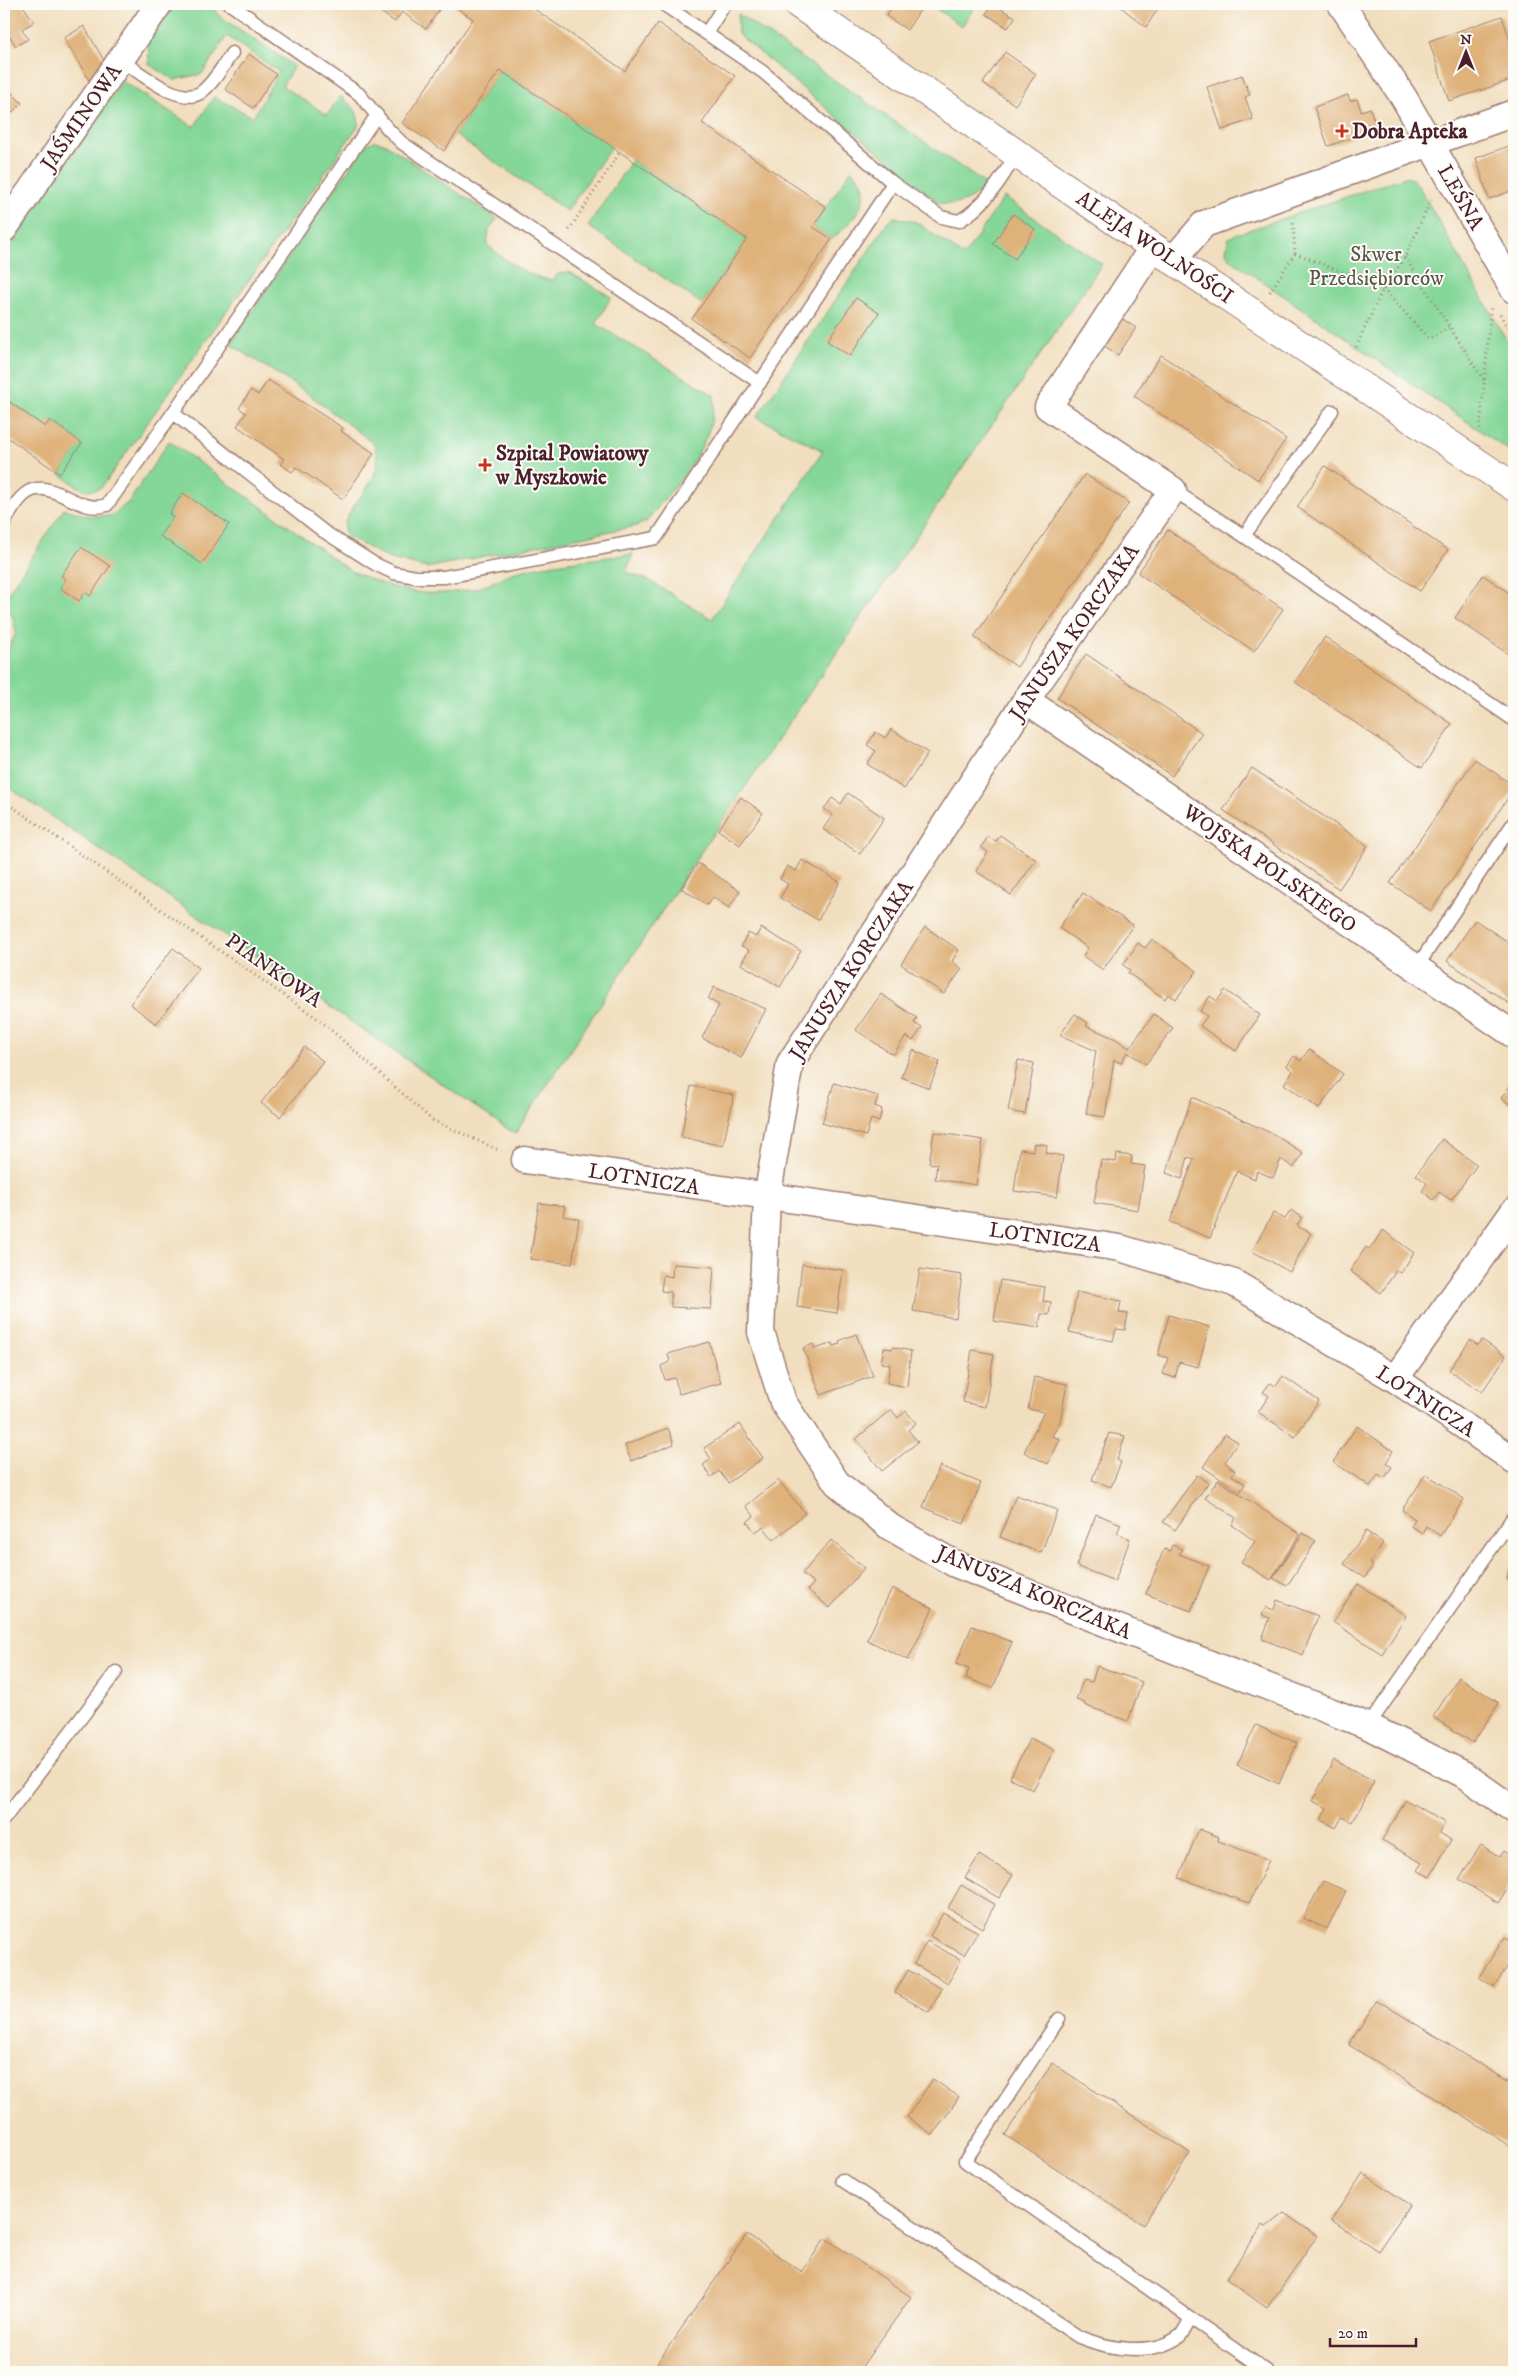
<svg xmlns="http://www.w3.org/2000/svg" width="1518" height="2376" font-family="'IM FELL DW Pica',serif">
	<style>
		.green { fill: #84d798; stroke: #677b62 }
		.building { fill: #dfb27b }
		.lines { fill: none; stroke-linecap: round; stroke-linejoin: round }
		.lane-casing { stroke: #9e7e74; stroke-width: 15 }
		.street-casing { stroke: #9e7e74; stroke-width: 29 }
		.secondary-casing { stroke: #9e7e74; stroke-width: 30 }
		.path { stroke: #9e7e74; stroke-width: 3; stroke-dasharray: 1 4; stroke-linecap: butt }
		.lane { stroke: #fff; stroke-width: 12 }
		.street { stroke: #fff; stroke-width: 26 }
		.secondary { stroke: #fff; stroke-width: 28 }
		.poi-dot { fill: #c8321e; stroke: #fdfcf7; stroke-width: 2 }
		.labels { text-anchor: middle; stroke-width: 4; stroke-linejoin: round; paint-order: stroke }
		.street-label { font-size: 21px; fill: #4a1f2b; stroke: #fdfcf7 }
		.poi-label { font-size: 21px; font-weight: bold; fill: #4a1f2b; stroke: #fdfcf7; text-anchor: start }
		.park-label { font-size: 21px; fill: #5b564c; stroke: #fdfcf7 }
	</style>
	<rect width="100%" height="100%" fill="#fdfcf7"/>
	<filter id="ink" filterUnits="userSpaceOnUse"><feTurbulence type="fractalNoise" baseFrequency=".02" numOctaves="2"/><feDisplacementMap in="SourceGraphic" scale="10" xChannelSelector="R" yChannelSelector="G"/><feConvolveMatrix kernelMatrix="1 2 1 2 8 2 1 2 1" color-interpolation-filters="sRGB"/></filter>
	<filter id="wash" filterUnits="userSpaceOnUse"><feTurbulence type="fractalNoise" baseFrequency=".0096" numOctaves="4" result="noise"/><feDisplacementMap in="SourceGraphic" scale="20" xChannelSelector="R" yChannelSelector="G"/><feGaussianBlur stdDeviation="1.12" result="paint"/><feColorMatrix in="noise" values="0 0 0 0 0 0 0 0 0 0 0 0 0 0 0 0 0 1.4 0 .05"/><feComposite in="paint" operator="in"/></filter>
	<g filter="url(#wash)">
		<rect width="100%" height="100%" fill="#f1debe"/>
		<!-- green -->
		<g class="green">
			<path d="M174,4H211L218,15L294,66L282,86L327,115L340,96C351,105 360,111 358,126L102,487C86,497 73,483 60,474L81,443L50,420L45,427L4,398V256L122,81L194,127L214,97L253,117L279,72L227,36L202,74L174,80L149,64L148,42Z"/>
			<polygon points="929,4 977,4 962,26"/>
			<path d="M738,14L987,185C972,200 961,206 939,203L738,34Z"/>
			<polygon points="500,70 612,146 567,211 455,135"/>
			<path d="M375,141L384,143L497,219L489,230L487,244C503,260 530,279 553,280L558,274L569,272L611,297L596,324L714,395C716,447 675,484 646,522L636,526L426,568L388,558L346,536C333,510 394,482 373,443L307,393L230,344L359,154L367,144Z"/>
			<polygon points="632,160 747,239 702,304 588,226"/>
			<path d="M851,170C881,193 853,221 832,239L813,227Z"/>
			<polygon points="1405,177 1412,179 1419,187 1514,353 1514,454 1231,260 1226,253 1228,239 1234,235"/>
			<path d="M1004,197L1102,264L709,840L515,1134L4,784V657L16,633L14,620L4,599L64,509L89,516H111L129,502L169,441L351,571C400,592 427,600 481,587C492,584 501,577 512,573C551,562 593,560 633,554L626,572L648,580L712,619L823,451L757,417L888,222L894,217L916,222L964,256Z"/>
		</g>
		<g id="blocks">
			<!-- building -->
			<g class="building">
				<polygon points="4,4 22,4 34,22 22,29 28,39 16,46 10,37 4,41"/>
				<polygon points="369,4 443,4 426,29 402,12 395,22"/>
				<polygon points="451,4 527,4 625,71 658,23 735,76 702,123 826,207 813,227 832,239 750,358 692,319 747,239 500,70 444,151 402,123 473,19"/>
				<polygon points="894,4 913,4 921,9 907,30 886,16"/>
				<polygon points="992,4 1015,17 1008,28 986,14"/>
				<polygon points="1117,4 1161,4 1146,27"/>
				<polygon points="1502,16 1514,53 1514,79 1449,101 1429,41"/>
				<polygon points="84,26 106,64 92,85 64,38"/>
				<polygon points="1005,52 1036,74 1015,105 983,83"/>
				<polygon points="249,54 276,74 253,108 225,89"/>
				<polygon points="1242,75 1250,95 1245,97 1253,119 1222,130 1207,87"/>
				<polygon points="4,85 22,103 8,117 4,112"/>
				<polygon points="1348,95 1350,101 1357,99 1361,111 1370,108 1377,129 1328,146 1314,107"/>
				<polygon points="1514,144 1514,190 1489,199 1476,158"/>
				<polygon points="1013,214 1035,229 1015,259 993,244"/>
				<polygon points="856,298 879,313 850,356 827,341"/>
				<polygon points="1121,318 1136,328 1118,355 1103,345"/>
				<polygon points="1161,355 1286,439 1258,480 1134,396"/>
				<polygon points="268,380 343,428 341,431 374,453 343,499 296,467 292,472 280,464 284,459 237,426 246,413 239,408 251,390 258,395"/>
				<polygon points="4,398 45,427 50,420 82,443 60,474 4,435"/>
				<polygon points="1325,466 1448,550 1420,591 1297,507"/>
				<polygon points="1085,474 1129,503 1017,667 974,637"/>
				<polygon points="183,493 229,524 202,564 160,536 173,517 169,514"/>
				<polygon points="1168,530 1283,609 1254,651 1138,573"/>
				<polygon points="81,547 110,566 90,596 85,592 79,601 60,588 66,579 61,576"/>
				<polygon points="1483,575 1514,596 1514,658 1455,618"/>
				<polygon points="1325,637 1452,724 1422,768 1295,682"/>
				<polygon points="1086,654 1202,733 1172,776 1057,698"/>
				<polygon points="891,729 928,753 904,789 867,764 876,751 867,745 876,732 885,738"/>
				<polygon points="1475,759 1514,786 1514,789 1431,911 1390,883"/>
				<polygon points="1252,768 1368,846 1339,889 1223,810"/>
				<polygon points="848,793 884,818 860,854 823,829 833,815 824,809 832,798 841,804"/>
				<polygon points="741,797 763,813 740,845 718,830"/>
				<polygon points="1000,835 1036,860 1011,895 976,871 988,852 981,847 988,837 996,841"/>
				<polygon points="802,860 840,882 818,920 780,898 788,884 780,879 787,866 796,871"/>
				<polygon points="698,863 740,891 729,908 713,897 707,905 681,888"/>
				<polygon points="1083,893 1133,925 1103,970 1083,956 1088,948 1059,928"/>
				<polygon points="1475,920 1514,946 1514,1007 1447,961"/>
				<polygon points="925,927 959,950 952,961 962,969 944,994 901,964"/>
				<polygon points="761,928 801,951 780,987 741,964 749,950 741,946 748,933 756,937"/>
				<polygon points="1152,939 1197,971 1176,999 1168,994 1165,999 1128,973 1130,970 1123,965 1138,943 1145,948"/>
				<polygon points="173,948 199,968 156,1024 130,1004"/>
				<polygon points="714,987 766,1009 741,1058 702,1038 719,1005 708,999"/>
				<polygon points="1225,990 1260,1015 1236,1051 1200,1026 1207,1016 1200,1011 1210,996 1217,1001"/>
				<polygon points="881,994 917,1018 914,1023 922,1028 913,1041 906,1036 893,1055 856,1030"/>
				<polygon points="1075,1014 1088,1023 1086,1026 1116,1039 1129,1048 1154,1014 1173,1028 1146,1064 1127,1052 1121,1063 1114,1060 1105,1117 1086,1114 1096,1051 1060,1035"/>
				<polygon points="304,1047 323,1061 280,1117 261,1103"/>
				<polygon points="1309,1049 1343,1074 1319,1109 1284,1084 1293,1071 1287,1066 1294,1056 1301,1061"/>
				<polygon points="913,1050 940,1062 929,1088 901,1077"/>
				<polygon points="1018,1060 1034,1063 1025,1114 1008,1111"/>
				<polygon points="1514,1080 1514,1107 1501,1098"/>
				<polygon points="834,1083 878,1096 875,1106 882,1109 879,1122 871,1119 866,1136 822,1123"/>
				<polygon points="691,1086 734,1095 723,1146 681,1137"/>
				<polygon points="1192,1097 1273,1134 1303,1153 1294,1168 1281,1159 1273,1178 1257,1171 1255,1179 1237,1171 1210,1238 1170,1222 1194,1159 1188,1157 1182,1179 1166,1173"/>
				<polygon points="934,1132 983,1140 976,1185 935,1179 937,1164 929,1163"/>
				<polygon points="1442,1139 1477,1165 1451,1200 1439,1192 1433,1200 1422,1191 1427,1183 1416,1175"/>
				<polygon points="1034,1143 1047,1145 1046,1153 1063,1156 1057,1197 1014,1191 1020,1149 1033,1151"/>
				<polygon points="1117,1154 1132,1156 1131,1164 1145,1166 1138,1210 1094,1203 1101,1160 1116,1162"/>
				<polygon points="539,1203 565,1206 563,1216 579,1219 572,1264 530,1259"/>
				<polygon points="1291,1210 1302,1217 1297,1226 1311,1233 1290,1272 1252,1251 1273,1213 1285,1219"/>
				<polygon points="1383,1230 1414,1253 1401,1273 1396,1271 1381,1293 1350,1271 1366,1247 1370,1249"/>
				<polygon points="673,1264 714,1267 711,1309 671,1307 671,1292 661,1291 663,1275 672,1277"/>
				<polygon points="802,1264 843,1270 837,1313 797,1307"/>
				<polygon points="920,1269 962,1275 956,1318 913,1311"/>
				<polygon points="1000,1280 1045,1287 1043,1301 1051,1302 1049,1315 1041,1314 1039,1328 994,1321"/>
				<polygon points="1077,1292 1121,1301 1119,1313 1128,1314 1125,1330 1116,1329 1113,1341 1069,1332"/>
				<polygon points="1169,1315 1209,1327 1198,1367 1179,1362 1175,1378 1163,1374 1168,1358 1158,1355"/>
				<polygon points="856,1334 873,1376 821,1395 803,1348 813,1344 815,1349 833,1343 834,1346 840,1344 839,1341"/>
				<polygon points="1470,1340 1478,1345 1482,1340 1506,1356 1482,1392 1449,1370"/>
				<polygon points="709,1342 721,1383 679,1394 675,1378 665,1380 661,1366 670,1362 668,1354"/>
				<polygon points="893,1347 911,1351 907,1387 887,1383 890,1364 881,1363 884,1348 892,1349"/>
				<polygon points="972,1350 994,1354 985,1407 963,1402"/>
				<polygon points="1283,1376 1319,1401 1295,1437 1258,1412 1269,1396 1263,1392 1270,1383 1276,1386"/>
				<polygon points="1034,1377 1067,1384 1060,1422 1052,1436 1060,1439 1048,1464 1024,1452 1044,1412 1028,1409"/>
				<polygon points="891,1409 898,1418 906,1411 916,1423 908,1430 918,1442 882,1471 856,1439"/>
				<polygon points="740,1424 763,1458 728,1483 719,1471 711,1477 703,1465 711,1459 704,1448"/>
				<polygon points="1357,1426 1393,1451 1386,1463 1392,1467 1386,1476 1381,1477 1378,1475 1370,1486 1333,1462"/>
				<polygon points="668,1428 674,1444 631,1461 625,1445"/>
				<polygon points="1109,1433 1125,1436 1117,1460 1121,1462 1111,1487 1092,1480"/>
				<polygon points="1225,1434 1238,1442 1225,1462 1235,1471 1232,1475 1245,1484 1240,1492 1203,1467"/>
				<polygon points="940,1466 981,1483 964,1524 923,1507"/>
				<polygon points="1426,1474 1464,1499 1440,1536 1426,1526 1422,1533 1411,1526 1415,1519 1402,1510"/>
				<polygon points="1197,1475 1208,1483 1175,1530 1163,1522"/>
				<polygon points="778,1480 805,1513 774,1540 763,1527 755,1532 747,1522 754,1516 746,1506"/>
				<polygon points="1218,1480 1300,1534 1271,1580 1241,1562 1255,1541 1232,1525 1236,1518 1205,1498"/>
				<polygon points="1016,1495 1057,1510 1041,1553 1000,1537"/>
				<polygon points="1096,1514 1121,1524 1117,1533 1130,1539 1115,1581 1076,1566"/>
				<polygon points="1366,1531 1383,1543 1370,1563 1373,1565 1365,1578 1344,1564"/>
				<polygon points="1303,1533 1316,1541 1287,1586 1273,1578"/>
				<polygon points="831,1540 864,1568 830,1608 808,1590 814,1583 802,1574"/>
				<polygon points="1172,1545 1182,1549 1179,1554 1209,1566 1191,1611 1146,1594 1164,1549 1170,1551"/>
				<polygon points="1514,1567 1514,1584 1507,1578 1509,1570"/>
				<polygon points="1358,1584 1406,1616 1382,1654 1333,1622"/>
				<polygon points="892,1588 933,1608 908,1660 867,1640"/>
				<polygon points="1277,1600 1318,1616 1303,1655 1262,1639 1270,1618 1262,1615 1266,1607 1274,1610"/>
				<polygon points="972,1626 1012,1642 993,1688 966,1678 969,1669 956,1664"/>
				<polygon points="1097,1666 1142,1682 1128,1721 1084,1705 1085,1703 1076,1700 1083,1680 1092,1682"/>
				<polygon points="1459,1677 1499,1703 1473,1743 1433,1717"/>
				<polygon points="1256,1725 1297,1743 1279,1784 1237,1765"/>
				<polygon points="1030,1738 1054,1750 1033,1790 1010,1778"/>
				<polygon points="1334,1760 1374,1781 1353,1822 1342,1817 1336,1828 1321,1820 1327,1808 1312,1801"/>
				<polygon points="1406,1800 1445,1823 1440,1833 1451,1840 1430,1877 1417,1870 1422,1863 1382,1840"/>
				<polygon points="1199,1829 1219,1837 1218,1841 1269,1860 1249,1903 1179,1878"/>
				<polygon points="1481,1845 1500,1857 1504,1851 1514,1857 1510,1864 1514,1867 1514,1878 1498,1903 1459,1879"/>
				<polygon points="979,1855 1013,1875 999,1898 965,1878"/>
				<polygon points="1323,1881 1346,1891 1327,1929 1303,1918"/>
				<polygon points="961,1885 995,1905 982,1928 948,1908"/>
				<polygon points="943,1913 978,1932 964,1955 930,1936"/>
				<polygon points="1505,1937 1514,1943 1514,1956 1494,1987 1479,1977"/>
				<polygon points="927,1941 961,1960 948,1983 914,1964"/>
				<polygon points="908,1970 942,1989 929,2012 895,1993"/>
				<polygon points="1377,2000 1514,2085 1514,2148 1349,2045"/>
				<polygon points="1052,2063 1190,2153 1143,2225 1005,2135"/>
				<polygon points="933,2079 959,2097 933,2135 907,2117"/>
				<polygon points="1363,2173 1410,2205 1378,2251 1331,2220"/>
				<polygon points="1284,2213 1317,2236 1267,2308 1226,2279 1263,2225 1266,2227"/>
				<polygon points="747,2234 802,2272 825,2238 911,2297 858,2372 651,2372"/>
			</g>
		</g>
	</g>
	<g filter="url(#ink)">
		<use href="#blocks" fill-opacity="0" stroke="#9e7e74" stroke-width="1"/>
		<g class="lines">
			<defs>
				<g id="lane">
					<polyline points="230,4 359,94 388,129 402,143 760,383"/>
					<polyline points="707,32 725,4"/>
					<path d="M120,60C139,71 178,106 200,93C213,84 223,66 232,53"/>
					<path d="M893,183L941,217L959,221C984,207 1002,179 1016,154"/>
					<polyline points="173,413 377,115"/>
					<polyline points="1173,490 1244,536 1514,720"/>
					<path d="M4,523C10,513 17,499 28,492C53,478 78,515 107,505L173,413L323,531L375,564L394,573L416,577H444L656,538L893,183L763,72L663,4"/>
					<polyline points="1244,536 1332,411"/>
					<polyline points="1416,968 1514,822"/>
					<polyline points="1368,1726 1514,1516"/>
					<polyline points="4,1819 116,1672"/>
					<polyline points="1059,2019 965,2161 1268,2372"/>
					<path d="M842,2180L1079,2337C1109,2349 1152,2357 1180,2336C1184,2332 1187,2325 1190,2320"/>
				</g>
				<g id="street">
					<polyline points="1341,4 1404,98 1514,290"/>
					<polyline points="4,229 159,4"/>
					<polyline points="1153,247 1048,407 1173,490 1026,700 790,1063 767,1198 761,1332 783,1402 837,1483 890,1527 955,1564 1368,1726 1463,1774 1514,1810"/>
					<polyline points="1173,260 1204,224 1514,113"/>
					<polyline points="1026,700 1514,1035"/>
					<polyline points="525,1160 1120,1248 1234,1283 1395,1379 1514,1460"/>
					<polyline points="1395,1379 1514,1211"/>
				</g>
				<polyline id="secondary" points="798,4 1153,247 1514,487"/>
			</defs>
			<!-- lane casing -->
			<use href="#lane" class="lane-casing"/>
			<!-- street casing -->
			<use href="#street" class="street-casing"/>
			<!-- secondary casing -->
			<use href="#secondary" class="secondary-casing"/>
			<!-- path -->
			<g class="path">
				<polyline points="569,230 620,152"/>
				<polyline points="1295,253 1383,289 1429,339 1450,327"/>
				<polyline points="1405,257 1485,382"/>
				<polyline points="1270,292 1295,253 1293,221"/>
				<polyline points="1500,314 1514,340"/>
				<polyline points="1356,347 1383,289 1405,257 1431,200"/>
				<polyline points="1480,429 1491,306"/>
				<polyline points="4,801 321,1021 432,1120 501,1151"/>
			</g>
			<!-- lane -->
			<use href="#lane" class="lane"/>
			<!-- street -->
			<use href="#street" class="street"/>
			<!-- secondary -->
			<use href="#secondary" class="secondary"/>
		</g>
	</g>
	<!-- markers -->
	<g class="poi-dot">
		<path d="M1339.5 123.5h5v5h5v5h-5v5h-5v-5h-5v-5h5z"/>
		<path d="M482.5 457.5h5v5h5v5h-5v5h-5v-5h-5v-5h5z"/>
	</g>
	<g class="labels">
		<!-- street labels -->
		<g class="street-label">
			<text transform="translate(81 117) rotate(-55)" y="7">JAŚMINOWA</text>
			<text transform="translate(1461 197) rotate(60)" y="7">LEŚNA</text>
			<text transform="translate(1155 247) rotate(34)" y="7">ALEJA WOLNOŚCI</text>
			<text transform="translate(1074 632) rotate(-55)" y="7">JANUSZA KORCZAKA</text>
			<text transform="translate(1270 868) rotate(35)" y="7">WOJSKA POLSKIEGO</text>
			<text transform="translate(274 970) rotate(35)" y="7">PIANKOWA</text>
			<text transform="translate(851 970) rotate(-57)" y="7">JANUSZA KORCZAKA</text>
			<text transform="translate(644 1179) rotate(9)" y="7">LOTNICZA</text>
			<text transform="translate(1045 1237) rotate(8)" y="7">LOTNICZA</text>
			<text transform="translate(1426 1401) rotate(33)" y="7">LOTNICZA</text>
			<text transform="translate(1034 1592) rotate(23)" y="7">JANUSZA KORCZAKA</text>
		</g>
		<!-- poi labels -->
		<g class="poi-label">
			<text x="1352" y="138">Dobra Apteka</text>
			<text x="496" y="460">Szpital Powiatowy<tspan x="496" dy="24">w Myszkowie</tspan></text>
		</g>
		<!-- park labels -->
		<g class="park-label">
			<text x="1376" y="261">Skwer<tspan x="1376" dy="24">Przedsiębiorców</tspan></text>
		</g>
	</g>
	<!-- margin -->
	<rect width="1518" height="2376" fill="none" stroke="#fdfcf7" stroke-width="20"/>
	<!-- north arrow -->
	<g transform="translate(1466 52)" stroke="#fdfcf7" stroke-width="4" paint-order="stroke">
	<path d="M0-4L9 19L0 12L-9 19Z" fill="#4a1f2b"/>
	<text y="-8" font-size="14" font-weight="bold" text-anchor="middle" fill="#4a1f2b">N</text>
	</g>
	<!-- scale -->
	<path d="M1330 2338v8h86v-8" fill="none" stroke="#4a1f2b" stroke-width="2.5"/>
	<text x="1338" y="2338" font-size="15" fill="#4a1f2b" stroke="#fdfcf7" stroke-width="4" paint-order="stroke">20 m</text>
</svg>
